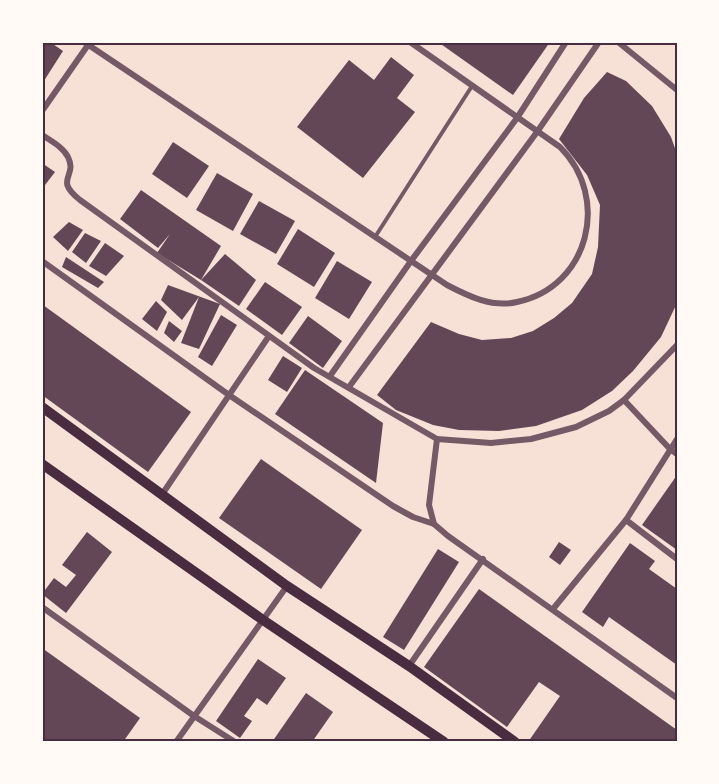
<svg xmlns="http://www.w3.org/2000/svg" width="719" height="784" font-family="'PT Serif',serif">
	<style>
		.building { fill: #644757 }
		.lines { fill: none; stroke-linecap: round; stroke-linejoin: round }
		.service { stroke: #755966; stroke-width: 4 }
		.minor { stroke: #755966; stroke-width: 6 }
		.secondary { stroke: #4a2c40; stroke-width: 10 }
		.neatline { fill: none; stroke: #4a2c40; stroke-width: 2 }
	</style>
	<rect width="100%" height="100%" fill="#f7e1d7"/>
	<!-- building -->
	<g class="building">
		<polygon points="42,42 50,42 63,51 42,84"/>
		<polygon points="438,42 550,42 513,95"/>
		<polygon points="391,57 414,75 397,98 415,112 363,178 297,127 349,60 374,80"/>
		<polygon points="607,72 626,81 652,106 671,137 677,154 677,303 661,337 633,371 612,391 582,410 536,426 499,431 459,430 433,425 396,410 377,395 431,322 459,334 482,340 511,338 533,331 554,318 572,303 592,274 598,247 600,205 587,175 559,139 584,98"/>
		<polygon points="173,142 209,166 187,198 152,174"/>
		<polygon points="42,163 55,172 42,189"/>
		<polygon points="217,173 253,194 233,231 196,210"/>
		<polygon points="141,190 221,246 201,280 157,253 170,234 158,248 120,219"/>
		<polygon points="259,201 295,221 276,254 240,234"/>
		<polygon points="69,222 83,230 68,251 53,237"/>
		<polygon points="298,229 335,253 314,287 277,264"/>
		<polygon points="85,233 101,241 86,263 72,252"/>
		<polygon points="105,243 124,256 106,276 89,266"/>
		<polygon points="225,254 256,280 239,306 201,280"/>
		<polygon points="66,257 104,282 98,288 62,267"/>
		<polygon points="337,261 372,282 349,319 315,298"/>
		<polygon points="265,282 302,307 282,335 246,309"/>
		<polygon points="168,285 220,304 199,349 181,343 199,297 182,320 161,300"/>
		<polygon points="156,301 167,312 157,331 142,319"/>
		<polygon points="43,305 191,412 148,472 42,395"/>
		<polygon points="221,315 237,325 212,366 198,357"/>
		<polygon points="308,316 342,341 323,368 289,343"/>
		<polygon points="169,321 182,331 174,342 164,333"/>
		<polygon points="283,356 302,368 287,392 268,380"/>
		<polygon points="305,370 383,423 376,483 275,414"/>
		<polygon points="261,459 362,530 321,589 219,518"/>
		<polygon points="677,475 677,550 642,525"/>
		<polygon points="87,532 112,552 66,613 42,594 54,578 66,587 76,575 62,565"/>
		<polygon points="559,542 571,550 560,565 549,557"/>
		<polygon points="630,543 655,561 649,569 677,589 677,665 609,617 603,627 582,612"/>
		<polygon points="438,549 459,562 404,650 383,637"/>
		<polygon points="479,589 677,730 677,742 528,742 560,696 539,682 507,727 424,667"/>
		<polygon points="42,648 140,718 123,742 42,742"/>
		<polygon points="258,659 286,678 267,705 257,698 244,716 252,721 240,738 216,721"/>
		<polygon points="306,693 333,712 312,742 272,742"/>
	</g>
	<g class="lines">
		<!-- service -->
		<polyline class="service" points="375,237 472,86"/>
		<!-- minor -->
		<g class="minor">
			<path d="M84,42L447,285C468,296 492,308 517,302C589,287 611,198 560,147L410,42"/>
			<polyline points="618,42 677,90"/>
			<polyline points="42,111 88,45"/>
			<path d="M42,135C51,141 63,147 68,157C78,177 53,179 80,200L314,368L437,439L491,443L531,439L576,427L609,411L624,400L677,345"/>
			<polyline points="42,261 229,395 393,506 413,517 434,524"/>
			<polyline points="330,376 411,261 517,118 566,42"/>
			<polyline points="349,387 537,132 599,42"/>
			<polyline points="624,400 670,449 677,454"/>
			<polyline points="437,439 429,505 434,524 448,536 677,698"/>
			<polyline points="163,493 269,336"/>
			<polyline points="626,520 677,559"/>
			<polyline points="42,607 194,716 235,742"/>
			<polyline points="553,609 626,520 677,439"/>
			<polyline points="409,666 483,559"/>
			<polyline points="176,742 287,586"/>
		</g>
		<!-- secondary -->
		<g class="secondary">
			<polyline points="42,407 287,586 409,666 515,742"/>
			<polyline points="42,464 263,620 444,742"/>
		</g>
	</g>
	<!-- border -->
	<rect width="719" height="784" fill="none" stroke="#fffaf5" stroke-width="87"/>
	<rect x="44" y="44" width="632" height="696" class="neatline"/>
</svg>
